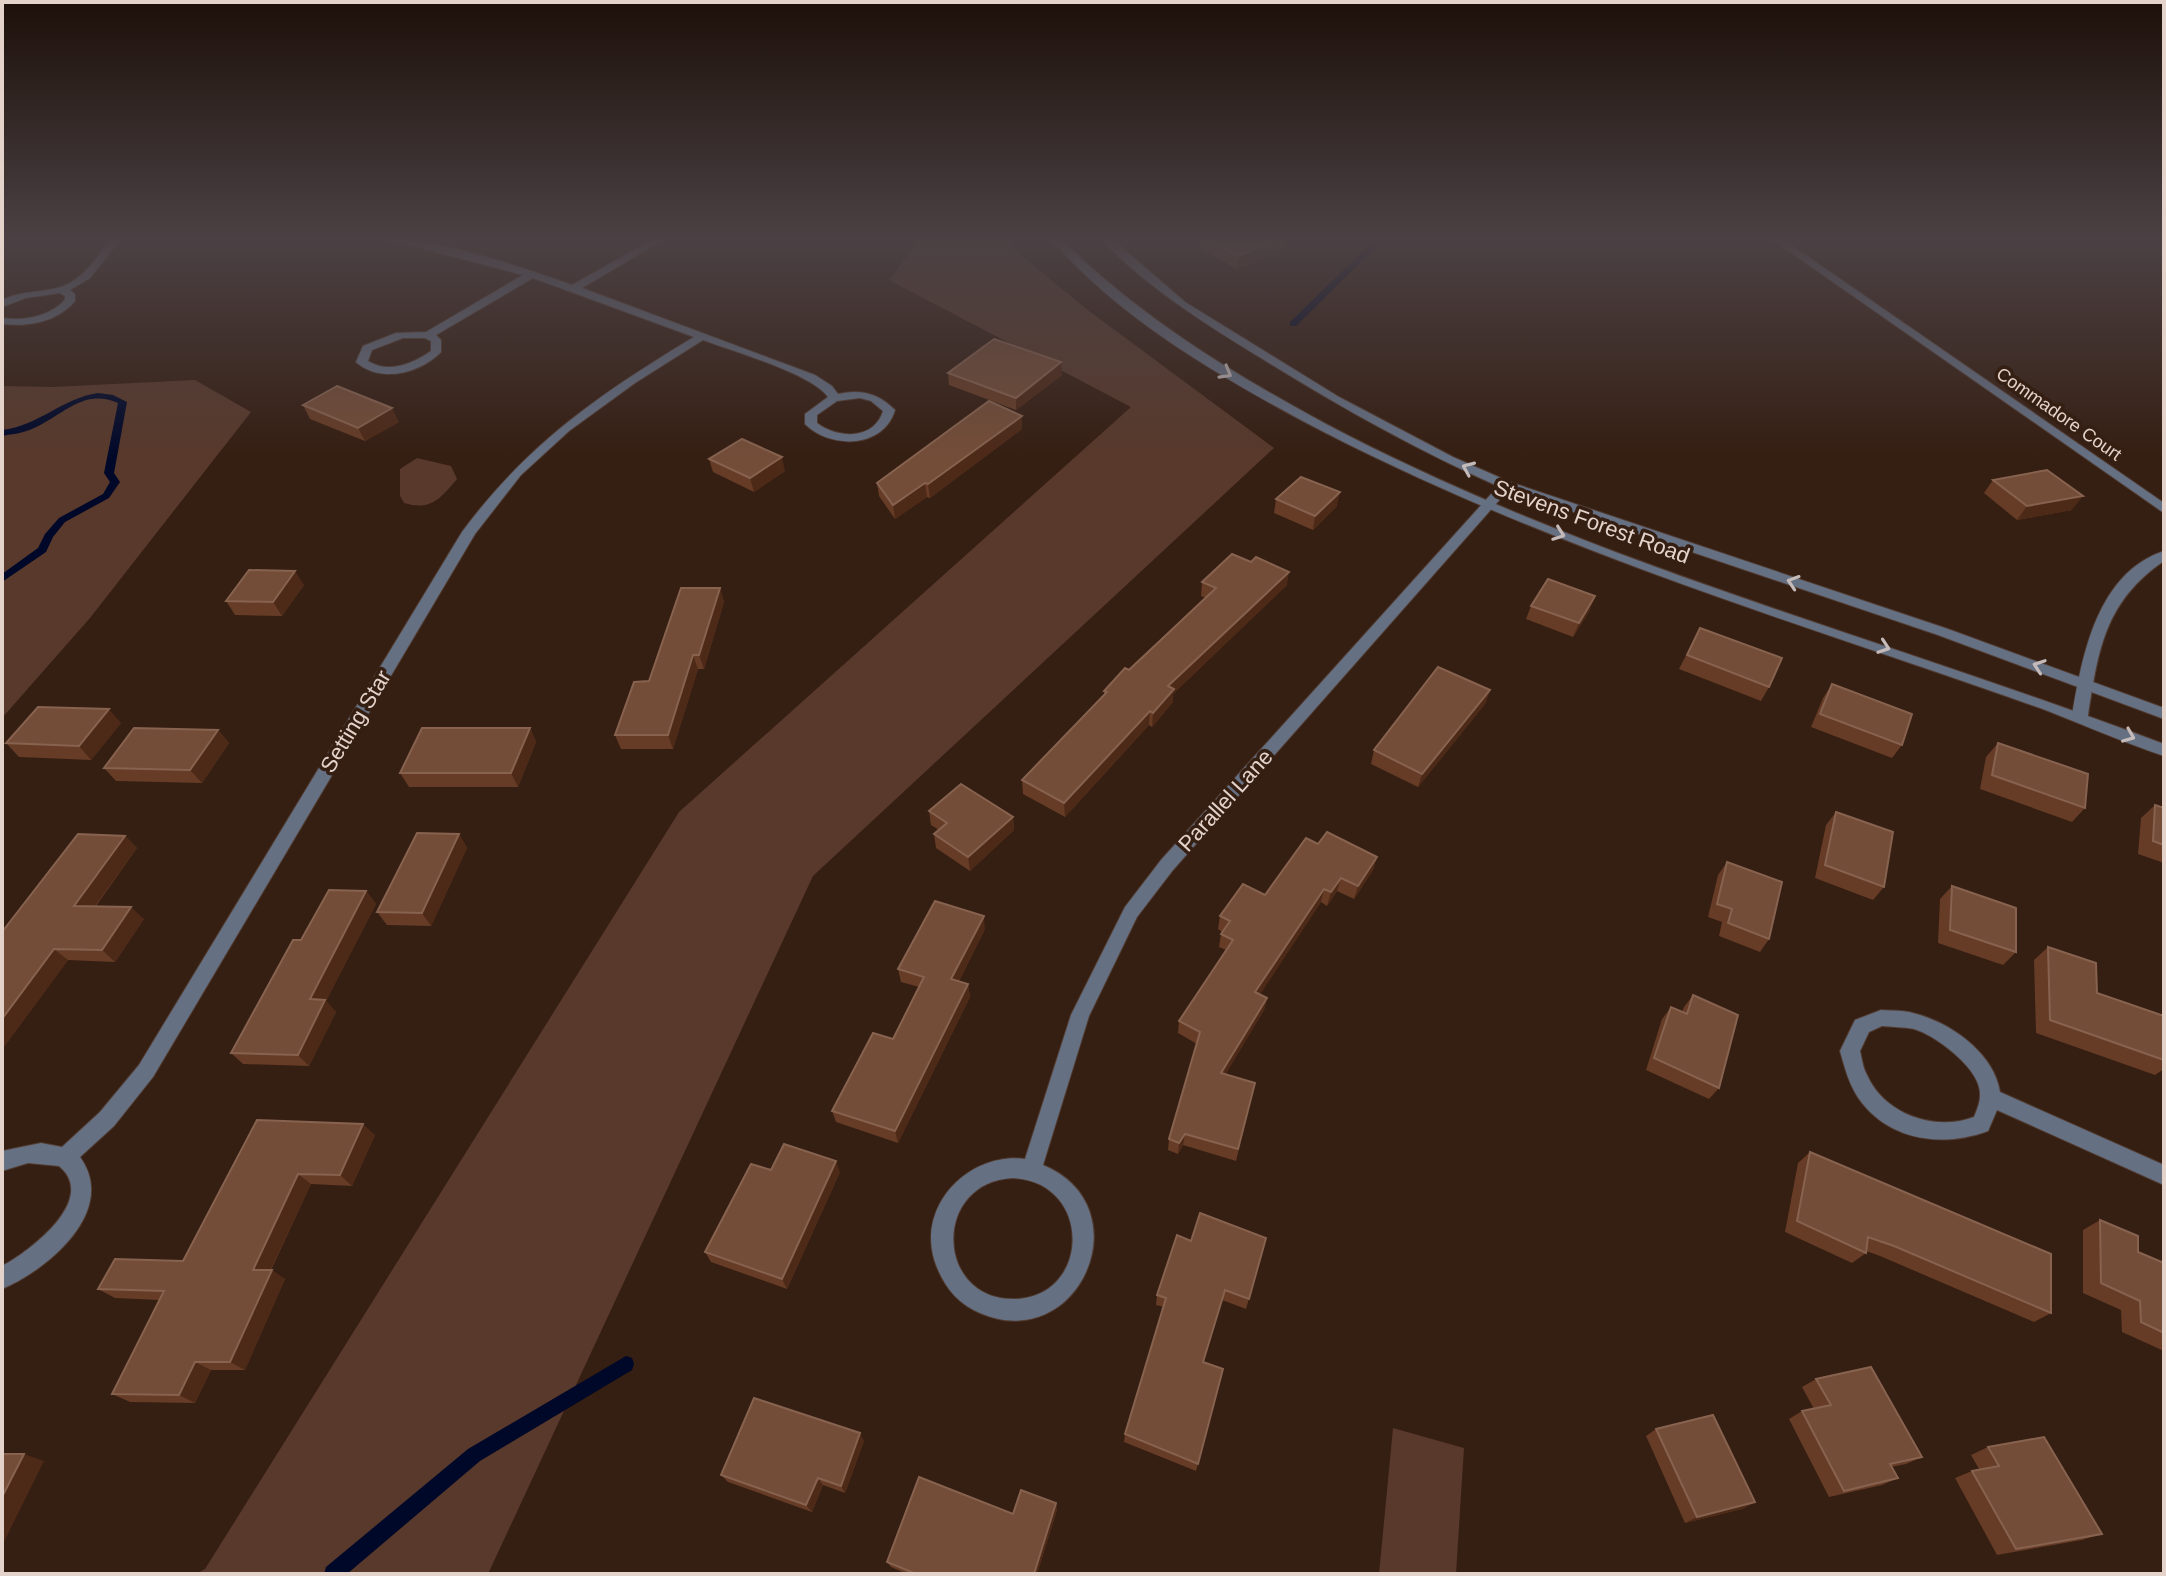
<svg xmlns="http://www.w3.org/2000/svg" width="2166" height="1576" font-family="Arial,sans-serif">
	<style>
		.green { fill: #58392b }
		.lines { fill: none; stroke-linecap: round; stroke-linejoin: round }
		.stream { fill: #000829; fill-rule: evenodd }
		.minor-casing { stroke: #513b30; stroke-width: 2 }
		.tertiary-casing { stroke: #513b30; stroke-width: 2 }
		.minor { fill: #657083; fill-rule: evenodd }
		.tertiary { fill: #657083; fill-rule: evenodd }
		.wall { fill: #663c26 }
		.shaded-wall { fill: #4d2917 }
		.building { fill: #744d38; stroke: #86624f; stroke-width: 2 }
		.oneway { stroke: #c4bab9 }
		.labels { text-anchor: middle; stroke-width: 7; stroke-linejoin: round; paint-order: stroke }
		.far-street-label { font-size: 18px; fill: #e4d3cb; stroke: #351e12 }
		.street-label { font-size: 22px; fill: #e4d3cb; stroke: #351e12 }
	</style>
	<rect width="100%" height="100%" fill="#351e12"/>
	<!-- green -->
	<g class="green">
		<polygon points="921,238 1007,238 1012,248 1089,311 1274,448 813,876 488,1574 196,1574 205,1569 679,812 1131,407 889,280"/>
		<polygon points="195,380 251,412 90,618 2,718 2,386 52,387"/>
		<path d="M417,458L451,466L457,479C440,499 431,511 404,503L400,496V469Z"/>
		<polygon points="1393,1428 1464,1448 1456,1574 1379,1574"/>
	</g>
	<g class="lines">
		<!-- stream -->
		<g class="stream">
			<polygon points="1377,238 1385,238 1296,326 1290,326 1290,322"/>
			<path d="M98,393L113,395L127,402L114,473L120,482L109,498L65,522L53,537L46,552L2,582V574L38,548L45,534L59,518L103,494L110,482L104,473L118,403C83,388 64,415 34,428C24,433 13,434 2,436V430C38,426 63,398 98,393Z"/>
			<polygon points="626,1356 632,1358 634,1364 632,1370 480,1461 347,1574 324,1574 326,1567 468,1449"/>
		</g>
		<defs>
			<g id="minor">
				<polygon points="2,238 16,238 2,242"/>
				<path d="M112,238H122L90,278L70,290L75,294V301C57,322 29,327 2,324V318C25,321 48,317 65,300V296L60,293L26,298L2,307V300C20,291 38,293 57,288C82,282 97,257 112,238Z"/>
				<path d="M381,238C440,238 517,266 572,285L655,238H667L582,288L815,375L832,386L838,394C861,389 878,393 895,410C884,448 831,450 805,424V414L828,397C813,374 732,351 703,340L635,383L569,431L521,475L475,534L153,1077L114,1126L80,1157C119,1211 47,1270 2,1289V1266C30,1251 99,1199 59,1166L28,1163L2,1171V1151L41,1143L62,1147L100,1112L139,1065L462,532C528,443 601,393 694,337L533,278L436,335L441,340V352C420,373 381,384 356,362L363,346L396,333L426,332L523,275ZM403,338H425L431,341V351C412,364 389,374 368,361L372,350ZM860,398L871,401L883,411C874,440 838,439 817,423V415L837,401Z"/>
				<polygon points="1770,238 1781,238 2164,503 2164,513"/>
				<path d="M1506,481L1510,482V488L1173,870L1137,917L1089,1016L1043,1165C1144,1207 1079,1356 980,1313C956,1303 942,1284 934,1259C918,1204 970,1152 1025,1159L1071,1015L1125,907L1161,860L1502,482ZM1013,1178C1094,1182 1091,1299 1013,1299C935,1299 932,1182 1013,1178Z"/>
				<path d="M2164,551V561C2105,601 2098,650 2088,716L2080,721L2075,720L2072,716C2082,656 2097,573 2164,551Z"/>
				<path d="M1881,1010C1892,1011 1903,1010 1913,1013C1950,1022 1994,1053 2000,1092L2164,1165V1185L1997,1110L1988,1131C1945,1147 1893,1142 1862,1103C1850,1088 1845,1069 1840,1051L1855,1020ZM1882,1026C1892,1027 1903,1027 1914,1029C1935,1035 1974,1065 1979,1087C1982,1098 1978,1107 1974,1117C1935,1132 1884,1114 1867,1075C1863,1068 1862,1059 1860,1051L1869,1032Z"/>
			</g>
			<g id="tertiary">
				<path d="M1050,238H1060C1138,316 1230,372 1326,424C1591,564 1885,638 2164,744V756C2125,743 2086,726 2048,711C2001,694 1954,678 1907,662C1700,592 1494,522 1301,420C1212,372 1117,316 1050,238Z"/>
				<path d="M1100,238H1111L1185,302L1339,397L1453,457L1510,482L1948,629L2164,708V719L1938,635L1502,488C1418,451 1338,406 1261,358C1204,323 1146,287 1100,238Z"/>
			</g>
		</defs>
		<!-- minor casing -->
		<use href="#minor" class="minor-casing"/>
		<!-- tertiary casing -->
		<use href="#tertiary" class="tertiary-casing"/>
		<!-- minor -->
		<use href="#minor" class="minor"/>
		<!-- tertiary -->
		<use href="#tertiary" class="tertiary"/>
	</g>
	<!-- wall -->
	<g class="wall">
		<polygon points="1201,238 1288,238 1280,251 1237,269 1200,249"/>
		<polygon points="948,373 1062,375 1016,410 949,385"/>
		<polygon points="303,405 399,422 365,441 310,419"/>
		<polygon points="1022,429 930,498 927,497 895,519 879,496 877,483"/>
		<polygon points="709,459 785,471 754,492 713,472"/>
		<polygon points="1993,480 2072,510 2017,520 1984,493"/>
		<polygon points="1276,499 1337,506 1313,530 1274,513"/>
		<polygon points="1202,582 1287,585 1173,694 1173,702 1152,727 1149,725 1065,817 1023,794 1022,780 1104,696 1104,691 1206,598 1201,596"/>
		<polygon points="304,585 282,616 235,615 226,601"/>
		<polygon points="720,588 724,602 704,669 698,669 673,749 621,749 615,735 649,681"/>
		<polygon points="1531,606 1590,610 1573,637 1526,619"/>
		<polygon points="1700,628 1769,687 1761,701 1679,669"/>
		<polygon points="1832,684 1902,745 1892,758 1811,727 1823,698"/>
		<polygon points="1490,690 1485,704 1418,787 1371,764 1374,750"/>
		<polygon points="121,723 91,760 19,757 6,743"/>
		<polygon points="530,728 536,742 518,787 409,787 400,773"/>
		<polygon points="218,730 229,743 202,783 116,781 104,768"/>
		<polygon points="1998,743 2085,808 2072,822 1980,789 1986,757"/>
		<polygon points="2155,805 2164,808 2164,863 2138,854 2141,818"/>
		<polygon points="929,811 1013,817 1014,830 970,871 936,848 934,834 939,830 931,825"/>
		<polygon points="1836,812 1884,887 1873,900 1815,878 1826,825"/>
		<polygon points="459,834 467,848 431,926 387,925 377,912"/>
		<polygon points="125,836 137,848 96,906 144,919 115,962 68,960 3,1048 2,1048 2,932"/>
		<polygon points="1318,844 1377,857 1373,870 1354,899 1337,891 1327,906 1321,902 1260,994 1267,998 1264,1010 1225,1075 1255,1083 1236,1161 1183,1145 1178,1154 1168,1150 1169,1139 1197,1044 1178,1033 1179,1021 1226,950 1219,947 1221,934 1222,932 1218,929 1220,916 1265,895"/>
		<polygon points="1727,862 1769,939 1760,952 1719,936 1722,922 1708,917 1718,875"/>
		<polygon points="1952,886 2016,952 2003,965 1938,943 1940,899"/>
		<polygon points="366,891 376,904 326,1001 336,1012 309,1066 243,1064 231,1053 301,940"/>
		<polygon points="985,929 959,981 968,984 970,997 898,1143 836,1122 832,1111 893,1039 919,987 901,982 898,969"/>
		<polygon points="2048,947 2097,993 2164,1016 2164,1069 2155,1075 2036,1033 2034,960"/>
		<polygon points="1693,995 1719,1088 1709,1099 1646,1070 1662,1019 1671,1007 1682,1012 1684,1007"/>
		<polygon points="257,1120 375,1135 352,1186 311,1184 271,1270 285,1279 245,1370 211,1370 195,1403 130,1402 112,1394 159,1300 115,1298 98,1289 183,1261"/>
		<polygon points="1810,1152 2051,1313 2034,1322 1880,1256 1866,1251 1866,1253 1852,1263 1785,1232 1798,1163"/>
		<polygon points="840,1172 787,1289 711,1262 705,1252"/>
		<polygon points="2100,1220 2138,1252 2164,1263 2164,1351 2122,1332 2121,1310 2083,1293 2083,1230"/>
		<polygon points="1266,1238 1246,1309 1222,1300 1203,1362 1223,1369 1196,1471 1124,1442 1125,1434 1164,1307 1156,1305 1157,1295 1191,1241"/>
		<polygon points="1816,1379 1922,1457 1906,1464 1891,1467 1898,1478 1882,1485 1829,1497 1789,1419 1802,1411 1814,1409 1802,1387"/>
		<polygon points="1656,1429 1755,1502 1742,1509 1685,1523 1646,1436"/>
		<polygon points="864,1441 845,1493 823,1485 812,1512 728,1482 721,1475"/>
		<polygon points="1988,1447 2102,1534 2082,1540 1997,1555 1955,1478 1972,1471 1979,1469 1971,1455"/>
		<polygon points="1056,1503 1057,1510 1037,1574 907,1574 891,1567 887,1562"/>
	</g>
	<!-- shaded-wall -->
	<g class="shaded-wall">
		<polygon points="1282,238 1288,238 1280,251 1237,269 1238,256"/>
		<polygon points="1061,362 1062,375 1016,410 1016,398"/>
		<polygon points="392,408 399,422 365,441 358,428"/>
		<polygon points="1022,416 1022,429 930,498 928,484"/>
		<polygon points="782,457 785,471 754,492 750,478"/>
		<polygon points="925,483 927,497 895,519 893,505"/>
		<polygon points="1340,492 1337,506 1313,530 1315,516"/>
		<polygon points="2083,496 2072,510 2017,520 2027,506"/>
		<polygon points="295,571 304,585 282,616 273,602"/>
		<polygon points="1289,572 1287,585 1173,694 1173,702 1152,727 1153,713 1168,686"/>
		<polygon points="720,588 724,602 704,669 699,655"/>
		<polygon points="1595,596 1590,610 1573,637 1579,623"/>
		<polygon points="693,655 698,669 673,749 668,735"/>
		<polygon points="1490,690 1485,704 1418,787 1422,774"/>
		<polygon points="109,709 121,723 91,760 79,746"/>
		<polygon points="1150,711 1149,725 1065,817 1064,803"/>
		<polygon points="530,728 536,742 518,787 511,773"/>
		<polygon points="218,730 229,743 202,783 190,770"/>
		<polygon points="1013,817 1014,830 970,871 968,857"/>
		<polygon points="459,834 467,848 431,926 422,913"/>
		<polygon points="125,836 137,848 87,917 74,906"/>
		<polygon points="1377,857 1373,870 1354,899 1358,886"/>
		<polygon points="1341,878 1337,891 1327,906 1331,892"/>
		<polygon points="1324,889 1321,902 1253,1005 1255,992"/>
		<polygon points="366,891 376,904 326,1001 336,1012 309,1066 298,1055 310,999"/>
		<polygon points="131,907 144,919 115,962 102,950"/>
		<polygon points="984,916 985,929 953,992 951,979"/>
		<polygon points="54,949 68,960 3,1048 2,1047 2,1019"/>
		<polygon points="968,984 970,997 898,1143 895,1131"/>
		<polygon points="1267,998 1264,1010 1219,1085 1221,1073"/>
		<polygon points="363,1124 375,1135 352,1186 340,1175"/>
		<polygon points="1185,1134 1183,1145 1178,1154 1179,1143"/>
		<polygon points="836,1161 840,1172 787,1289 782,1279"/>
		<polygon points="298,1174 311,1184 266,1279 253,1270"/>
		<polygon points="272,1270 285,1279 245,1370 230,1362"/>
		<polygon points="195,1362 211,1370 195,1403 179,1395"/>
		<polygon points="860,1433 864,1441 845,1493 841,1486"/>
		<polygon points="24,1454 44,1461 2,1546 2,1497"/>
		<polygon points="818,1478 823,1485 812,1512 806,1505"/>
		<polygon points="1755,1502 1742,1509 1685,1523 1697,1517"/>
		<polygon points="1056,1503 1057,1510 1037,1574 1034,1574"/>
	</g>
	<!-- building -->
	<g class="building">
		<polygon points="1204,238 1282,238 1238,256"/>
		<polygon points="994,339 1061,362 1016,398 948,373"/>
		<polygon points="337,386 392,408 358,428 303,405"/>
		<polygon points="989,401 1022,416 928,484 925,483 893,505 877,483"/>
		<polygon points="742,439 782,457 750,478 709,459"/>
		<polygon points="2047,470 2083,496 2027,506 1993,480"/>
		<polygon points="1301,477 1340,492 1315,516 1276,499"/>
		<polygon points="1232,554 1251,562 1256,557 1289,572 1168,686 1174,689 1153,713 1150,711 1064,803 1022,780 1107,692 1104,691 1125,668 1129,670 1216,588 1202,582"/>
		<polygon points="249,570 295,571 273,602 226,601"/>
		<polygon points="1548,579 1595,596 1579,623 1531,606"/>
		<polygon points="681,588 720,588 699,655 693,655 668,735 615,735 634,682 649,681"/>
		<polygon points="1700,628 1782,658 1769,687 1687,655"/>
		<polygon points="1438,667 1490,690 1422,774 1374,750"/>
		<polygon points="1832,684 1912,714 1902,745 1820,714"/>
		<polygon points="38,707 109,709 79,746 6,743"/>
		<polygon points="134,728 218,730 190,770 104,768"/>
		<polygon points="422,728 530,728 511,773 400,773"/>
		<polygon points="1998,743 2088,774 2085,808 1992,775"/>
		<polygon points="961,784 1013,817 968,857 934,834 947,823 929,811"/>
		<polygon points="2155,805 2164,808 2164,845 2153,841"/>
		<polygon points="1836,812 1893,832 1884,887 1825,865"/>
		<polygon points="1327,832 1377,857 1358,886 1341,878 1331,892 1324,889 1255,992 1267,998 1221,1073 1255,1083 1238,1149 1185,1134 1179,1143 1169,1139 1200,1032 1179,1021 1233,940 1221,934 1230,921 1220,916 1243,884 1265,895 1306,838 1318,844"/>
		<polygon points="417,833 459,834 422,913 377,912"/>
		<polygon points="78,834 125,836 74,906 131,907 102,950 54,949 2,1019 2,932"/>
		<polygon points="1727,862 1782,882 1769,939 1728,923 1732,909 1717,904"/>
		<polygon points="1952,886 2016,908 2016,952 1950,930"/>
		<polygon points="329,890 366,891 310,999 325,1000 298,1055 231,1053 293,940 301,940"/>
		<polygon points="935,901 984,916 951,979 968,984 895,1131 832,1111 873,1033 893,1039 924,977 898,969"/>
		<polygon points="2048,947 2096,963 2097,993 2164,1016 2164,1060 2050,1020"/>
		<polygon points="1693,995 1738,1015 1719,1088 1654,1058 1671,1007 1687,1014"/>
		<polygon points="257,1120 363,1124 340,1175 298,1174 253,1270 272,1270 230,1362 195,1362 179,1395 112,1394 164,1291 98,1289 115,1259 183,1261"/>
		<polygon points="784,1144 836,1161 782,1279 705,1252 751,1164 771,1170"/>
		<polygon points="1810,1152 2051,1254 2051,1313 1894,1246 1868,1237 1866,1253 1797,1221"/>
		<polygon points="1200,1213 1266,1238 1249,1299 1225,1290 1203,1362 1223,1369 1198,1464 1125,1434 1166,1298 1157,1295 1177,1235 1191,1241"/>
		<polygon points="2100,1220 2138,1236 2138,1252 2164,1263 2164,1333 2141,1322 2140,1301 2101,1283"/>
		<polygon points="1871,1367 1922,1457 1890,1464 1898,1478 1844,1491 1802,1411 1831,1405 1816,1379"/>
		<polygon points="754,1398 860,1433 841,1486 818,1478 806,1505 721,1475"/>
		<polygon points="1713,1415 1755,1502 1697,1517 1656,1429"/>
		<polygon points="2044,1437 2102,1534 2016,1549 1972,1471 1999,1466 1988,1447"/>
		<polygon points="2,1454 24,1454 2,1497"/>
		<polygon points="919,1477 1013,1514 1021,1490 1056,1503 1034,1574 916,1574 887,1562"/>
	</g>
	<!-- one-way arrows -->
	<defs><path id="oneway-chevron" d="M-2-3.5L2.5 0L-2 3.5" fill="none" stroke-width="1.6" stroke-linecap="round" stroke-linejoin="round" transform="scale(2)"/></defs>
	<g class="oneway">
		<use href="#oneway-chevron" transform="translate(1226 373) rotate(30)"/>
		<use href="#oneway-chevron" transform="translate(1468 468) rotate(-157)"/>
		<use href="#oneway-chevron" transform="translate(1559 534) rotate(20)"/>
		<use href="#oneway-chevron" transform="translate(1793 582) rotate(-162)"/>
		<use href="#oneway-chevron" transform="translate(1884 647) rotate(19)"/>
		<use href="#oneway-chevron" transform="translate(2039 666) rotate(-161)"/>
		<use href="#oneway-chevron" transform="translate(2129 736) rotate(22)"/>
	</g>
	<!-- sky -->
	<linearGradient id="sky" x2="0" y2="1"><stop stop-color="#1d100a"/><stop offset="0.52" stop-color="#4b4144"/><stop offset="1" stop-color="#4b4144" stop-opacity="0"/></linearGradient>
	<rect width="2166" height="459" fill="url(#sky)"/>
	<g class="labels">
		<!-- far-street labels -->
		<g class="far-street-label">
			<text transform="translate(2059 414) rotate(35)" y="6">Commadore Court</text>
		</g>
		<!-- street labels -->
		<g class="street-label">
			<text transform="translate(1592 521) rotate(20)" y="8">Stevens Forest Road</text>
			<text transform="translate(355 721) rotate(-59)" y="8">Setting Star</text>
			<text transform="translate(1225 800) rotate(-48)" y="8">Parallel Lane</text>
		</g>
	</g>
	<!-- border -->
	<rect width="2166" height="1576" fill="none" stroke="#e4d3cb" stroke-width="8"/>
</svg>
